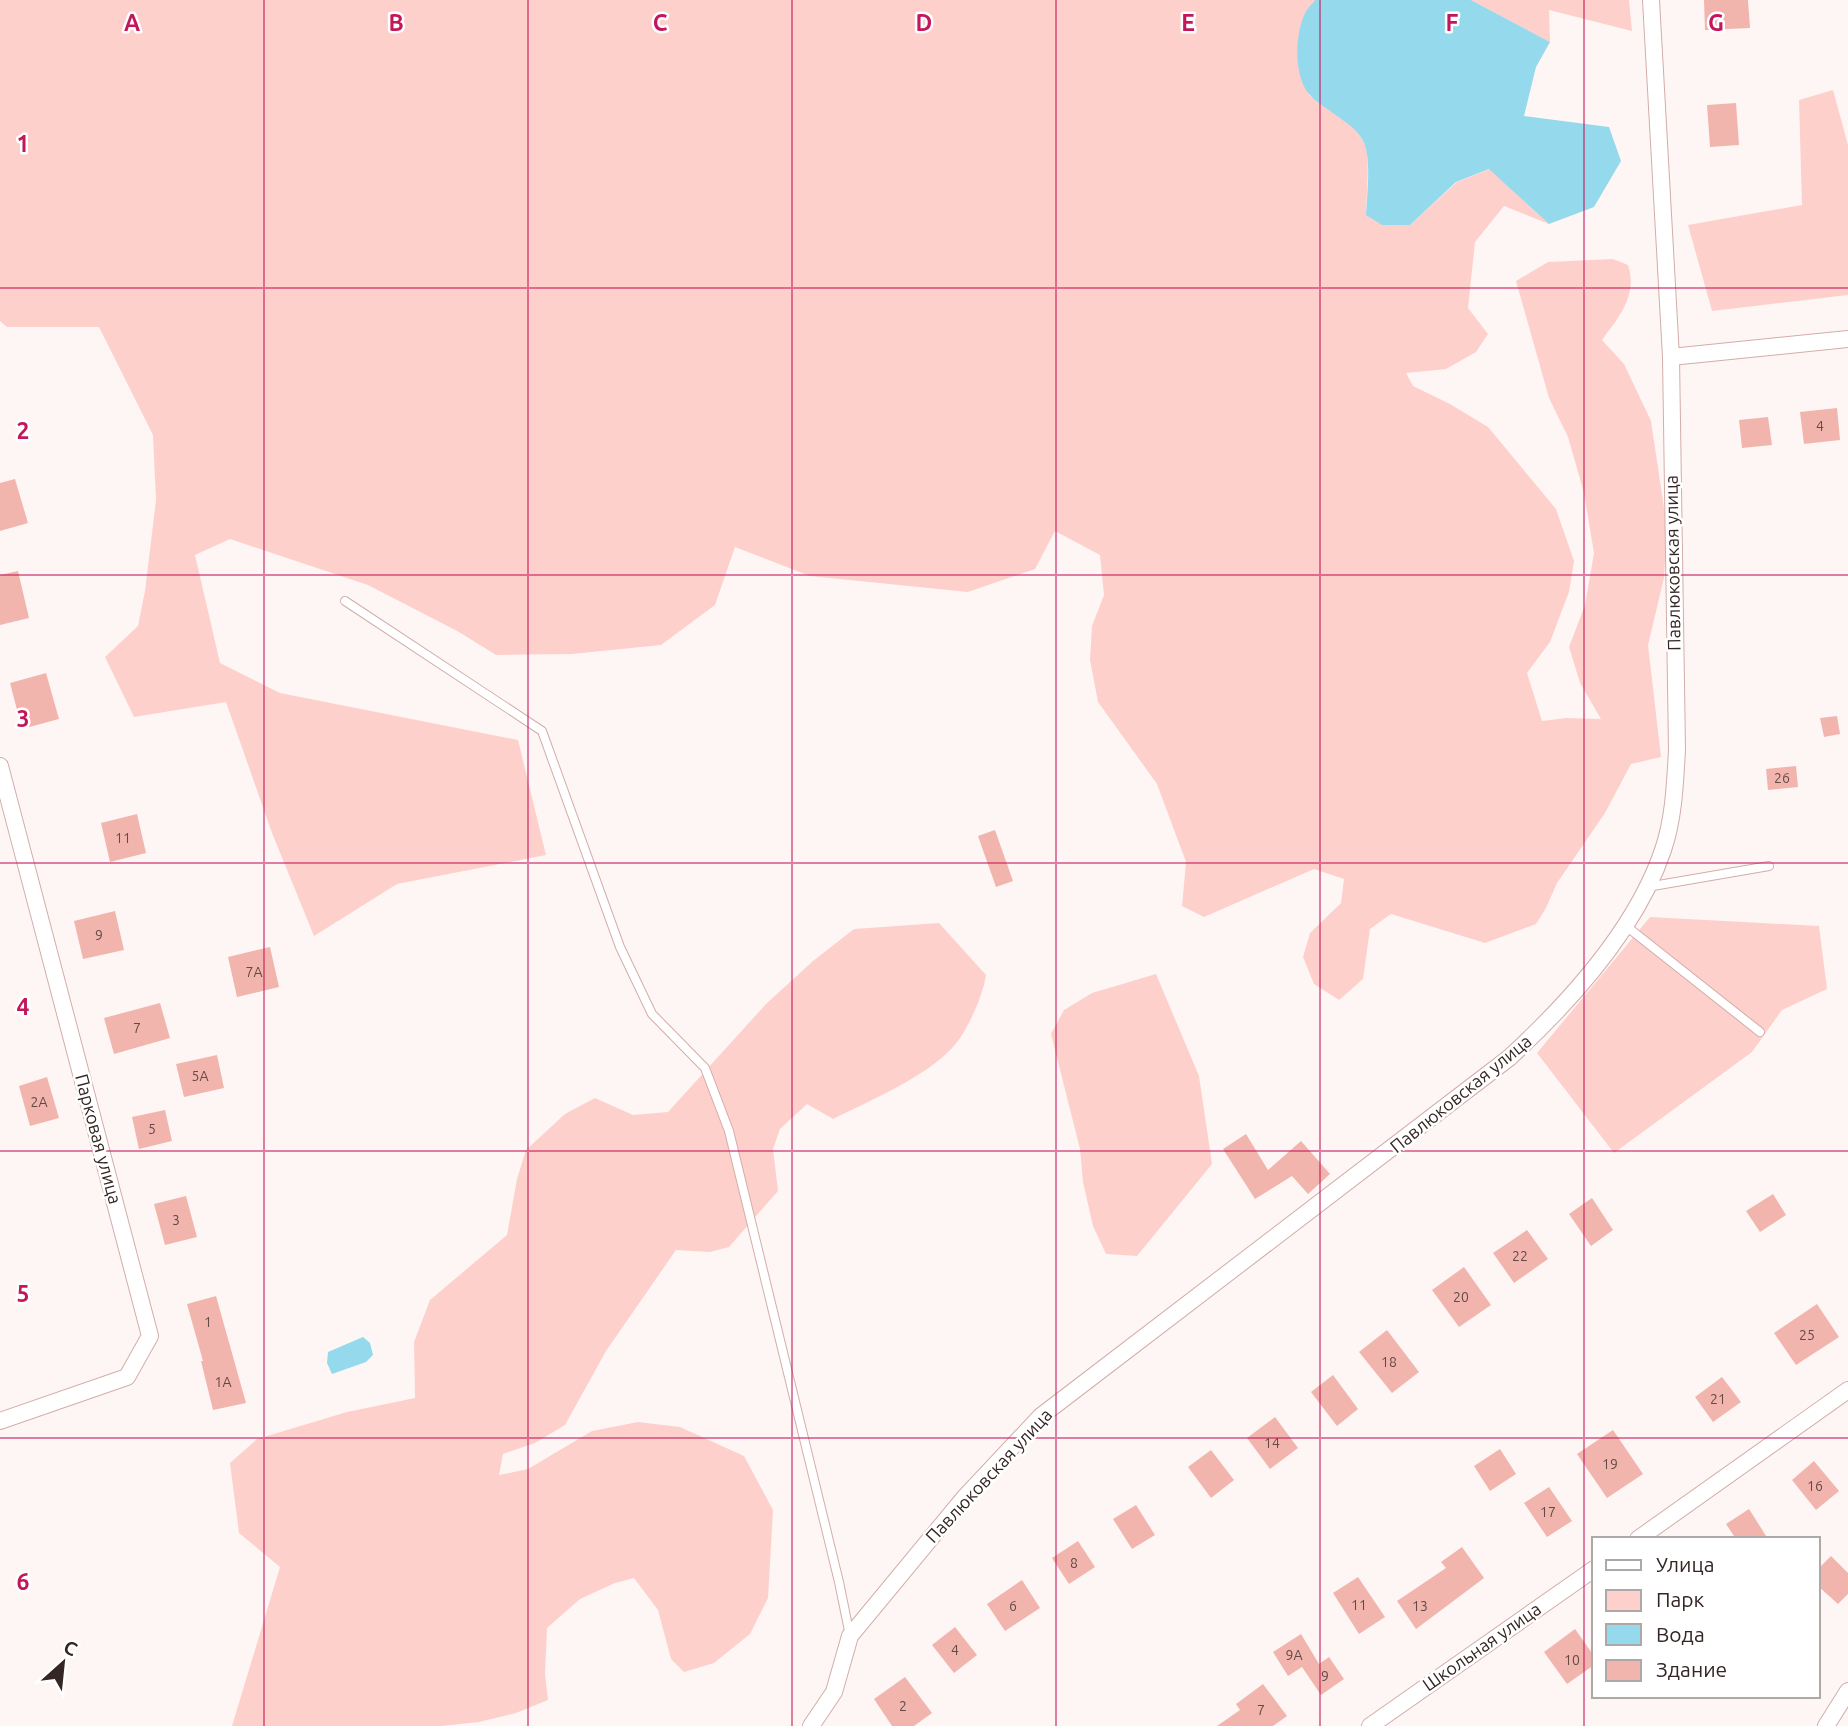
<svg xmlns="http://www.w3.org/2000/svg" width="1848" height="1726" font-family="Ubuntu,sans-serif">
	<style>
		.green { fill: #fed0cb }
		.water { fill: #95d9ec }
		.building { fill: #f2b5ae }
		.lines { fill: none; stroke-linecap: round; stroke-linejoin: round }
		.service-casing { stroke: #d3ada9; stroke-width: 10 }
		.minor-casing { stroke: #d3ada9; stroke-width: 18 }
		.service { stroke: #fff; stroke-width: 8 }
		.minor { stroke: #fff; stroke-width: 16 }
		.grid { fill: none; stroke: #c2185b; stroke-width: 2; stroke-opacity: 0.55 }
		.labels { text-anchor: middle; stroke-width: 5; stroke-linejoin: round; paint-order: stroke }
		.number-label { font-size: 14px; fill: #644a46 }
		.street-label { font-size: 18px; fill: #342624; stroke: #fff }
		.grid-label { font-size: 23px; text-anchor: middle; font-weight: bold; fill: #c2185b; stroke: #fff; stroke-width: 5; stroke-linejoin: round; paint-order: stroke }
	</style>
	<rect width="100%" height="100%" fill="#fef6f5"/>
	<!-- green -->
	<g class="green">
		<path d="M0,0H1315L1305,13L1309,95C1324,105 1356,126 1364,142C1371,155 1366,199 1366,215L1410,225L1457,182L1490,169L1549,224L1504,206L1475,242L1468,308L1488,334L1476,352L1446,369L1406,373L1413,386L1450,404L1488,427L1556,509L1574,561L1569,592L1550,642L1527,673L1542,721L1566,718L1601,719L1580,683L1569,647L1585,605L1594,553L1584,493L1568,437L1549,398L1516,281L1548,262L1613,259L1628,265C1638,295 1619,317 1602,340L1624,364L1651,421L1667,528L1664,578L1648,645L1661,757L1631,764L1605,813L1557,883L1546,908L1536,924L1485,943L1391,914L1370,929L1363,979L1339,1000L1314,984L1303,957L1310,933L1341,903L1344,879L1314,869L1204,917L1182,906L1186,862L1157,784L1098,702L1090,660L1092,626L1104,595L1100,555L1055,531L1035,569L968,592L810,576L735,547L715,605L661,645L572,654L496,655L459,632L368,585L230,539L195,555L220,663L280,693L518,740L546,855L397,884L314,936L272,833L226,702L134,717L105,657L138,626L145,591L156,500L153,435L99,327H7L0,321Z"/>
		<polygon points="1471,0 1629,0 1632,31 1549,10 1550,42"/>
		<polygon points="1833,90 1848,145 1848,295 1712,311 1688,225 1802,205 1799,100"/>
		<polygon points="1650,917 1819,926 1827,989 1782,1010 1752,1052 1614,1153 1537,1053"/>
		<path d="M939,923L986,975C983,996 967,1032 953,1047C926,1077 869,1101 833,1119L807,1104L780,1129L773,1149L778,1191L729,1247L710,1252L676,1250L606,1351L565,1425L535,1443L503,1454L499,1475L528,1469L592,1431L638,1422L680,1427L744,1456L773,1510L768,1598L750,1634L714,1663L684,1672L671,1659L658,1610L634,1578L615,1583L580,1599L547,1628L545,1674L548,1700L516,1713L479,1722L442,1726H232L280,1567L239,1533L230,1463L257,1439L347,1412L415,1398L414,1342L430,1300L507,1235L517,1179L526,1150L565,1114L595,1098L633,1115L668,1112L766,1004L813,961L854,929Z"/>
		<polygon points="1156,974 1199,1076 1212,1164 1137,1256 1106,1254 1093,1226 1083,1182 1080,1149 1051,1034 1064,1010 1092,993"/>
	</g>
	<!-- water -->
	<g class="water">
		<path d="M1315,0H1471L1550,42L1536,67L1524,116L1609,127L1621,161L1594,207L1549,224L1489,169L1456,182L1410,225H1382L1366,215C1367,193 1371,166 1365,145C1359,125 1322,109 1310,95C1293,77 1295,34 1305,13C1307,9 1312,4 1315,0Z"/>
		<polygon points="363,1337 370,1343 373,1355 366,1362 332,1374 327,1363 328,1352"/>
	</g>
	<!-- building -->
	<g class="building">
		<polygon points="1704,0 1748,0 1750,28 1705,30"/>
		<polygon points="1736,103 1739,145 1710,147 1707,105"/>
		<polygon points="1837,408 1840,440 1804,444 1800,412"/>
		<polygon points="1768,417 1772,445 1742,448 1739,420"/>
		<polygon points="15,479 28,523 0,531 0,483"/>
		<polygon points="18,571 29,618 0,625 0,575"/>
		<polygon points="46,673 59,719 22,729 10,683"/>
		<polygon points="1837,716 1840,734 1824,737 1820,718"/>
		<polygon points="1796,766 1798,787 1768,790 1766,769"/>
		<polygon points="137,814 146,853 110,862 101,823"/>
		<polygon points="995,830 1013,881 996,887 978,836"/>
		<polygon points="115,911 124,950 83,959 74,921"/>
		<polygon points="270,947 279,987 237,997 228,957"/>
		<polygon points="160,1003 170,1038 114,1054 104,1018"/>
		<polygon points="217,1055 224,1088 184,1097 176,1064"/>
		<polygon points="47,1077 59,1118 30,1126 19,1086"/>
		<polygon points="165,1110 172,1141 139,1149 132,1117"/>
		<polygon points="1246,1134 1268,1170 1301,1141 1330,1174 1308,1194 1292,1176 1255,1199 1223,1149"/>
		<polygon points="1773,1194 1786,1215 1760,1232 1746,1211"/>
		<polygon points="186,1196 197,1237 165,1245 154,1204"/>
		<polygon points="1592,1198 1613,1230 1591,1246 1569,1214"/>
		<polygon points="1527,1230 1548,1259 1514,1283 1493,1253"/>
		<polygon points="1464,1267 1491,1305 1459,1327 1432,1290"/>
		<polygon points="216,1296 246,1403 213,1410 201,1361 203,1361 187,1304"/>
		<polygon points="1817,1304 1839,1337 1796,1365 1774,1333"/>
		<polygon points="1387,1330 1419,1372 1392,1393 1359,1352"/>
		<polygon points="1333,1375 1358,1409 1337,1426 1311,1392"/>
		<polygon points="1722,1377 1741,1402 1713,1422 1695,1397"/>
		<polygon points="1275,1417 1298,1448 1270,1469 1247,1438"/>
		<polygon points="1613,1430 1643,1474 1607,1498 1577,1454"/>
		<polygon points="1500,1449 1516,1474 1490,1491 1474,1466"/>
		<polygon points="1211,1450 1234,1480 1211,1498 1188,1467"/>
		<polygon points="1814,1461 1839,1491 1816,1510 1792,1480"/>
		<polygon points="1549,1487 1572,1521 1547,1537 1524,1503"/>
		<polygon points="1136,1505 1155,1535 1132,1549 1113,1519"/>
		<polygon points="1749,1509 1768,1539 1736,1539 1726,1524"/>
		<polygon points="1078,1541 1095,1567 1069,1584 1052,1558"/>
		<polygon points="1462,1547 1484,1578 1416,1629 1397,1601 1446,1568 1441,1562"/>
		<polygon points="1831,1556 1848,1573 1848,1594 1838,1604 1818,1586 1818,1569"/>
		<polygon points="1358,1577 1385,1617 1359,1634 1333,1593"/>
		<polygon points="1022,1580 1040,1608 1005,1631 987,1604"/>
		<polygon points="955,1627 977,1655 954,1673 932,1645"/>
		<polygon points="1575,1629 1594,1656 1594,1665 1567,1684 1544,1652"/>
		<polygon points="1301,1634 1319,1664 1329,1657 1344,1679 1321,1695 1302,1667 1288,1676 1273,1652"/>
		<polygon points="905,1677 932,1713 914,1726 892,1726 874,1699"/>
		<polygon points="1263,1684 1287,1716 1273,1726 1217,1726 1240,1710 1236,1704"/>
	</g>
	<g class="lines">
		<defs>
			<g id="service">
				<polyline points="345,601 542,731 620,947 652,1014 705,1068 729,1131 839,1582 850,1636"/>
				<polyline points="1647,887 1769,866"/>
				<polyline points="1626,926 1760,1032"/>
			</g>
			<g id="minor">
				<polyline points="1671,357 1848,339"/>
				<polyline points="0,766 150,1336 127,1377 0,1421"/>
				<polyline points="1638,1539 1848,1390"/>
				<path d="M811,1726L834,1692L850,1636L964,1498L1041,1416L1509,1058C1570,1002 1636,930 1663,850C1674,818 1675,783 1677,750L1671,357L1651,0"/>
				<polyline points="1370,1726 1594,1569"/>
				<polyline points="1826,1726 1848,1691"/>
			</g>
		</defs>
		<!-- service casing -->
		<use href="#service" class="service-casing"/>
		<!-- minor casing -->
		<use href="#minor" class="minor-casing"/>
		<!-- service -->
		<use href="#service" class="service"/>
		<!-- minor -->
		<use href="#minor" class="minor"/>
	</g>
	<!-- grid -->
	<path class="grid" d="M264,0V1726M528,0V1726M792,0V1726M1056,0V1726M1320,0V1726M1584,0V1726M0,288H1848M0,575H1848M0,863H1848M0,1151H1848M0,1438H1848"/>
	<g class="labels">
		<!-- number labels -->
		<g class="number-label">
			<text x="1820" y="431">4</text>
			<text x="1782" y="783">26</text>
			<text x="123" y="843">11</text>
			<text x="99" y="940">9</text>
			<text x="254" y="977">7А</text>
			<text x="137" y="1033">7</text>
			<text x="200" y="1081">5А</text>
			<text x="39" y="1107">2А</text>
			<text x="152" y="1134">5</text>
			<text x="176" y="1225">3</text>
			<text x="1520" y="1261">22</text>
			<text x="1461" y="1302">20</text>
			<text x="208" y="1327">1</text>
			<text x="1807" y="1340">25</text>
			<text x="1389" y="1367">18</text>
			<text x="223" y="1387">1А</text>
			<text x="1718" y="1404">21</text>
			<text x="1272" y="1448">14</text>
			<text x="1610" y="1469">19</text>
			<text x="1815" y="1491">16</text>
			<text x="1548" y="1517">17</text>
			<text x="1074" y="1568">8</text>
			<text x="1359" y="1610">11</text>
			<text x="1013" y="1611">6</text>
			<text x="1420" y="1611">13</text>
			<text x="955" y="1655">4</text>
			<text x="1294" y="1660">9А</text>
			<text x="1572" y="1665">10</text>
			<text x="1325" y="1681">9</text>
			<text x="903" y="1711">2</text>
			<text x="1261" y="1715">7</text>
		</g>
		<!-- street labels -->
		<g class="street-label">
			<text transform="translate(1673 563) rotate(-91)" y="6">Павлюковская улица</text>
			<text transform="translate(1461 1094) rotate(-39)" y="6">Павлюковская улица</text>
			<text transform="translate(98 1139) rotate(75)" y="6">Парковая улица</text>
			<text transform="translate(989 1476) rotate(-47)" y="6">Павлюковская улица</text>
			<text transform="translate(1482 1647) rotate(-35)" y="6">Школьная улица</text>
		</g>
	</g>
	<g class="grid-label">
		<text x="132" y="31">A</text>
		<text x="396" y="31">B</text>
		<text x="660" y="31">C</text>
		<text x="924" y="31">D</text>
		<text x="1188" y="31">E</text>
		<text x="1452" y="31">F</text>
		<text x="1716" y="31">G</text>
		<text x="23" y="152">1</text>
		<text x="23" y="439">2</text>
		<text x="23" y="727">3</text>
		<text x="23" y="1015">4</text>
		<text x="23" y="1302">5</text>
		<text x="23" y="1590">6</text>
	</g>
	<!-- legend -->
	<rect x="1592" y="1537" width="228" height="161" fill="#ffffff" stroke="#aea8a7" stroke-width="2"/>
	<rect x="1606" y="1560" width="35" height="10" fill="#ffffff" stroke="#aea8a7" stroke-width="2"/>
	<text x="1656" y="1572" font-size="21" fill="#342624">Улица</text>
	<rect x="1606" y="1590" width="35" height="21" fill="#fed0cb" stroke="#aea8a7" stroke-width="2"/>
	<text x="1656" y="1607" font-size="21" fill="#342624">Парк</text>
	<rect x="1606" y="1624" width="35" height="21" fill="#95d9ec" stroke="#aea8a7" stroke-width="2"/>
	<text x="1656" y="1642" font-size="21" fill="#342624">Вода</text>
	<rect x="1606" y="1660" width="35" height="21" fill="#f2b5ae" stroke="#aea8a7" stroke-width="2"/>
	<text x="1656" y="1677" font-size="21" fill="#342624">Здание</text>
	<!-- north arrow -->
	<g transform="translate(63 1663) rotate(27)" stroke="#ffffff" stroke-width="5" paint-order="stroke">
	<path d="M0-5L12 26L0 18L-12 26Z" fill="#342624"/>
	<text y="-10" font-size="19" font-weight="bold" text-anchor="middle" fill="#342624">С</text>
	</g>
</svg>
